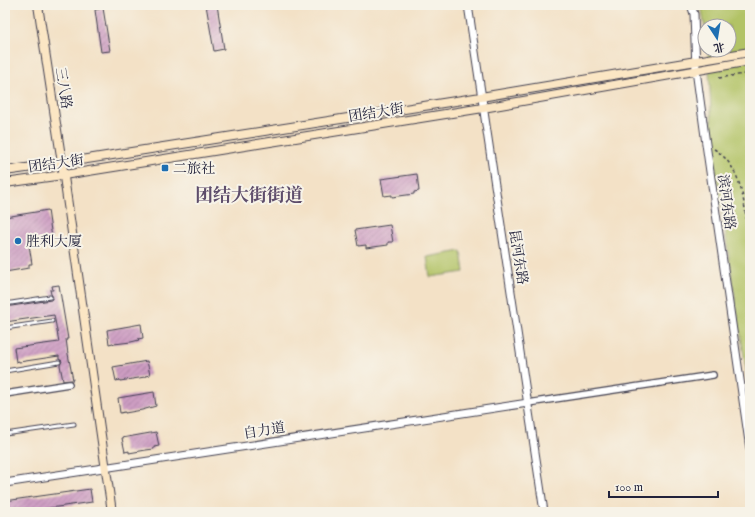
<svg xmlns="http://www.w3.org/2000/svg" width="755" height="517" font-family="'IM FELL English','Noto Serif SC',serif">
	<style>
		.green { fill: #b2c366; stroke: #6a7250 }
		.building { fill: url(#building-hatch) }
		.lines { fill: none; stroke-linecap: round; stroke-linejoin: round }
		.service-casing { stroke: #413f50; stroke-width: 5 }
		.minor-casing { stroke: #413f50; stroke-width: 8 }
		.tertiary-casing { stroke: #413f50; stroke-width: 9 }
		.secondary-casing { stroke: #413f50; stroke-width: 10 }
		.path { stroke: #413f50; stroke-width: 1.5; stroke-dasharray: 3 3; stroke-linecap: butt }
		.service { stroke: #fff; stroke-width: 3 }
		.minor { stroke: #fff; stroke-width: 5.5 }
		.tertiary { stroke: #fff; stroke-width: 7 }
		.secondary { stroke: #fbe6c4; stroke-width: 8 }
		.poi-dot { fill: #1f6fb2; stroke: #f7f3e8; stroke-width: 1.5 }
		.labels { text-anchor: middle; stroke-width: 4; stroke-linejoin: round; paint-order: stroke }
		.street-label { font-size: 14px; fill: #22223b; stroke: #f7f3e8 }
		.poi-label { font-size: 14px; fill: #22223b; stroke: #f7f3e8; text-anchor: start }
		.district-label { font-size: 18px; font-weight: bold; fill: #5e4d6b; stroke: #f7f3e8 }
	</style>
	<defs>
		<pattern id="building-hatch" width="6" height="6" patternUnits="userSpaceOnUse"><rect width="6" height="6" fill="#ce9ec3"/><path d="M-1 1l2-2M0 6l6-6M5 7l2-2" fill="none" stroke="#a780a0"/></pattern>
	</defs>
	<rect width="100%" height="100%" fill="#f7f3e8"/>
	<filter id="ink" filterUnits="userSpaceOnUse"><feTurbulence type="fractalNoise" baseFrequency=".025" numOctaves="2"/><feDisplacementMap in="SourceGraphic" scale="8" xChannelSelector="R" yChannelSelector="G"/><feConvolveMatrix kernelMatrix="1 2 1 2 8 2 1 2 1" color-interpolation-filters="sRGB"/></filter>
	<filter id="wash" filterUnits="userSpaceOnUse"><feTurbulence type="fractalNoise" baseFrequency=".012" numOctaves="4" result="noise"/><feDisplacementMap in="SourceGraphic" scale="16" xChannelSelector="R" yChannelSelector="G"/><feGaussianBlur stdDeviation="0.9" result="paint"/><feColorMatrix in="noise" values="0 0 0 0 0 0 0 0 0 0 0 0 0 0 0 0 0 1.4 0 .05"/><feComposite in="paint" operator="in"/></filter>
	<g filter="url(#wash)">
		<rect width="100%" height="100%" fill="#f3e1c6"/>
		<!-- green -->
		<g class="green">
			<polygon points="701,5 750,5 750,396 713,153 708,50 729,50 729,26 705,26 705,30"/>
			<polygon points="461,251 464,272 430,277 427,257"/>
		</g>
		<g id="blocks">
			<!-- building -->
			<g class="building">
				<polygon points="206,5 217,5 224,49 214,51"/>
				<polygon points="103,8 110,51 101,52 95,10"/>
				<polygon points="417,174 419,191 414,192 414,194 392,197 392,195 384,196 381,179"/>
				<polygon points="48,210 52,238 49,238 49,242 29,245 32,264 29,264 29,268 5,272 5,217"/>
				<polygon points="390,225 393,242 388,242 388,245 366,248 366,245 358,246 355,230"/>
				<polygon points="59,285 68,339 66,339 68,354 73,380 71,380 63,381 60,365 62,361 59,359 59,356 19,362 19,361 16,362 14,348 59,342 54,315 5,322 5,307 51,300 53,297 51,294 50,290 53,290 52,286"/>
				<polygon points="141,324 143,338 138,339 139,340 131,342 114,344 113,343 109,344 107,330"/>
				<polygon points="147,361 150,375 145,376 145,377 120,381 120,380 116,381 113,367"/>
				<polygon points="154,392 156,406 142,410 125,413 125,412 120,413 118,398"/>
				<polygon points="156,432 159,446 154,447 154,449 146,450 129,453 129,451 125,452 122,438"/>
				<polygon points="90,489 92,502 22,512 5,512 5,501"/>
			</g>
		</g>
	</g>
	<g filter="url(#ink)">
		<use href="#blocks" fill-opacity="0" stroke="#413f50" stroke-width="1"/>
		<g class="lines">
			<defs>
				<g id="service">
					<polyline points="5,304 50,297"/>
					<polyline points="5,328 52,321"/>
					<polyline points="5,371 59,362"/>
					<polyline points="5,434 74,424"/>
				</g>
				<g id="minor">
					<polyline points="5,394 69,384"/>
					<polyline points="528,403 713,375"/>
				</g>
				<g id="tertiary">
					<polyline points="468,5 544,512"/>
					<polyline points="691,5 694,14 696,70 706,144 750,449"/>
					<polyline points="5,483 528,403"/>
				</g>
				<g id="secondary">
					<polyline points="38,5 62,163 112,512"/>
					<polyline points="5,171 68,162 481,97 750,52"/>
					<polyline points="5,183 70,174 483,108 750,61"/>
				</g>
			</defs>
			<!-- service casing -->
			<use href="#service" class="service-casing"/>
			<!-- minor casing -->
			<use href="#minor" class="minor-casing"/>
			<!-- tertiary casing -->
			<use href="#tertiary" class="tertiary-casing"/>
			<!-- secondary casing -->
			<use href="#secondary" class="secondary-casing"/>
			<!-- path -->
			<g class="path">
				<polyline points="719,78 750,73"/>
				<path d="M714,149C746,169 744,212 750,245"/>
			</g>
			<!-- service -->
			<use href="#service" class="service"/>
			<!-- minor -->
			<use href="#minor" class="minor"/>
			<!-- tertiary -->
			<use href="#tertiary" class="tertiary"/>
			<!-- secondary -->
			<use href="#secondary" class="secondary"/>
		</g>
	</g>
	<!-- markers -->
	<g class="poi-dot">
		<rect x="161" y="164" width="8" height="8" rx="2"/>
		<circle cx="18" cy="241" r="4"/>
	</g>
	<g class="labels">
		<!-- street labels -->
		<g class="street-label">
			<text transform="translate(64 88) rotate(81)" y="5">三八路</text>
			<text transform="translate(376 112) rotate(-9)" y="5">团结大街</text>
			<text transform="translate(56 163) rotate(-8)" y="5">团结大街</text>
			<text transform="translate(727 202) rotate(82)" y="5">滨河东路</text>
			<text transform="translate(519 257) rotate(81)" y="5">昆河东路</text>
			<text transform="translate(264 430) rotate(-9)" y="5">自力道</text>
		</g>
		<!-- poi labels -->
		<g class="poi-label">
			<text x="173" y="173">二旅社</text>
			<text x="26" y="246">胜利大厦</text>
		</g>
		<!-- district labels -->
		<g class="district-label">
			<text x="249" y="201">团结大街街道</text>
		</g>
	</g>
	<!-- margin -->
	<rect width="755" height="517" fill="none" stroke="#f7f3e8" stroke-width="20"/>
	<!-- north arrow -->
	<g transform="translate(717 38) rotate(168)"><circle r="19" fill="#f7f3e8" stroke="#a29fa3"/>
	<path d="M0-3L7 15L0 10L-7 15Z" fill="#1f6fb2"/>
	<text y="-6" font-size="11" font-weight="bold" text-anchor="middle" fill="#22223b">北</text>
	</g>
	<!-- scale -->
	<path d="M609 491v6h109v-6" fill="none" stroke="#22223b" stroke-width="2"/>
	<text x="615" y="491" font-size="12" fill="#22223b" stroke="#f7f3e8" stroke-width="3" paint-order="stroke">100 m</text>
</svg>
